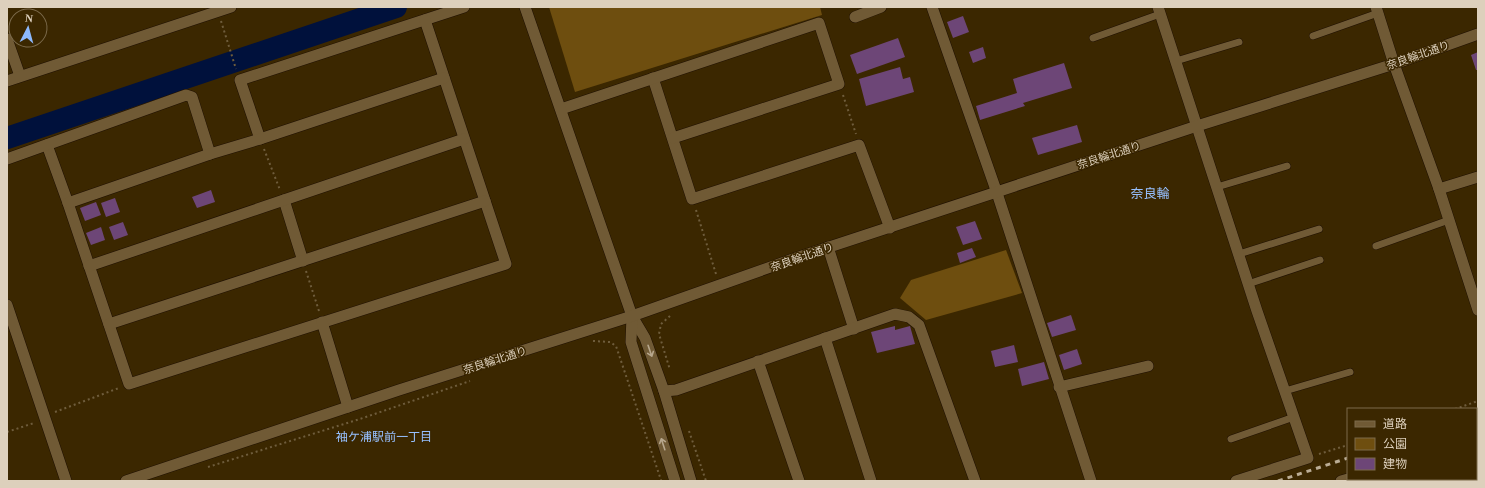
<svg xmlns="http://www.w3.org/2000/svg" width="1485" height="488" font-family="'Times New Roman','Noto Sans JP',serif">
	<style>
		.green { fill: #6e4e0f }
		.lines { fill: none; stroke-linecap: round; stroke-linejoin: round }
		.river { stroke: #00113c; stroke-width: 22 }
		.building { fill: #6d4677 }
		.service-casing { stroke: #1f1000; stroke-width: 8 }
		.minor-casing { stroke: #1f1000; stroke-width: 12 }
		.tertiary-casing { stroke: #1f1000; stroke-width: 12 }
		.path { stroke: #6f5d3c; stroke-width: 2; stroke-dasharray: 2 3; stroke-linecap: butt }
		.service { stroke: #705a35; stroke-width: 7 }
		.minor { stroke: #705a35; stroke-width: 11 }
		.tertiary { stroke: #705a35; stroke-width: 11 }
		.rail { stroke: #bbad95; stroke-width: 3; stroke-dasharray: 5 5; stroke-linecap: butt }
		.oneway { stroke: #b7a78d }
		.labels { text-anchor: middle; stroke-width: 3; stroke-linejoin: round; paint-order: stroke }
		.street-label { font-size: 11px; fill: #ddd0bc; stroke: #3b2700 }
		.neighbourhood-label { font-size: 12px; fill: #97c0ff; stroke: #3b2700 }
		.quarter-label { font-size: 13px; fill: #97c0ff; stroke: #3b2700 }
	</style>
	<rect width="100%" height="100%" fill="#3b2700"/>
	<!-- green -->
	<g class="green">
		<polygon points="549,7 820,7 822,15 575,92"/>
		<polygon points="1006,250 1022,293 926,320 900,298 911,280"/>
	</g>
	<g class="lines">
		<!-- river -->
		<polyline class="river" points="7,138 396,7"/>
	</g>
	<!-- building -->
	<g class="building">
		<polygon points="963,16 969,32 953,38 947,22"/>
		<polygon points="898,38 905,57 857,74 850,55"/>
		<polygon points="983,47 986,58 973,63 969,52"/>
		<polygon points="1478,52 1478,70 1476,70 1471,55"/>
		<polygon points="1064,63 1072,88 1023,103 1025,106 980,120 976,106 1017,93 1013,79"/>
		<polygon points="900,67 903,79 910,77 914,92 866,106 859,79"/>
		<polygon points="1077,125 1082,142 1038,155 1032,138"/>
		<polygon points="211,190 215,202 197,208 192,197"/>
		<polygon points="115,198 120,212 106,217 101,203"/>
		<polygon points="96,202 101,215 85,221 80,208"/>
		<polygon points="975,221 982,239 963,245 956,227"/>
		<polygon points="123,222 128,235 114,240 109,227"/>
		<polygon points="101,227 105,240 91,245 86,233"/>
		<polygon points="972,248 976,257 960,263 957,253"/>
		<polygon points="1071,315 1076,330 1052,337 1047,323"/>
		<polygon points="895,326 895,330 910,326 915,344 877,353 871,332"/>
		<polygon points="1014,345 1018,362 995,367 991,351"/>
		<polygon points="1077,349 1082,364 1064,370 1059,355"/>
		<polygon points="1044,362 1049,379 1022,386 1018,369"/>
	</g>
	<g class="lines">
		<defs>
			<g id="service">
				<polyline points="1313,36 1378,13"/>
				<polyline points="1093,38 1160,14"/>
				<polyline points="1176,61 1239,42"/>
				<polyline points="1217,187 1287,166"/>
				<polyline points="1376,246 1449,220"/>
				<polyline points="1239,254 1319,229"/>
				<polyline points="1248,284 1320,260"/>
				<polyline points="1285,391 1350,372"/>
				<polyline points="1231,439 1294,417"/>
			</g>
			<g id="minor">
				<polyline points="932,7 997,193 1091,481"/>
				<polyline points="1158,7 1257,311 1308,458 1236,481"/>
				<polyline points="1376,7 1394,64 1439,189 1478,310"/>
				<polyline points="855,17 881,7"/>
				<polyline points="7,39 20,76"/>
				<polyline points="653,78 692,199 859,145 890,228"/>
				<polyline points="7,81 231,7"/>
				<polyline points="561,109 819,23 839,84 673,138"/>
				<polyline points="260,139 240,80 464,7"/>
				<polyline points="47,145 68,203 129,384 506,264 425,20"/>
				<polyline points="7,159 186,95 192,97 210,154"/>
				<polyline points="1439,189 1478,177"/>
				<polyline points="284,200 303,261"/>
				<polyline points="68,203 210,154 260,139 444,78"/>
				<polyline points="828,247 854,329"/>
				<polyline points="89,266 464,139"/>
				<polyline points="322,322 348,407"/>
				<polyline points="109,324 485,201"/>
				<polyline points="825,338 871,481"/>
				<polyline points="758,361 799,481"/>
				<polyline points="1059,387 1148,366"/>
				<polyline points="664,391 676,390 895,314 909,317 919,325 975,481"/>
				<polyline points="1476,435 1478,435"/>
				<polyline points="1341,481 1348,479"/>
			</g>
			<g id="tertiary">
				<polyline points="525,7 632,316 645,338 664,391 691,481"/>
				<polyline points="7,305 66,481"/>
				<polyline points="632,316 631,342 675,481"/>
				<polyline points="126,481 399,390 632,316 796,258 1197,126 1394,64 1478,34"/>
			</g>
		</defs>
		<!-- service casing -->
		<use href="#service" class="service-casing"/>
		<!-- minor casing -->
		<use href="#minor" class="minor-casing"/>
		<!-- tertiary casing -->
		<use href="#tertiary" class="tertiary-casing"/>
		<!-- path -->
		<g class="path">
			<polyline points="221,21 236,69"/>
			<polyline points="843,95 856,134"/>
			<polyline points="264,149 280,190"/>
			<polyline points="696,210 716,274"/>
			<polyline points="306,271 319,311"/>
			<polyline points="670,316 661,324 659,334 670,370"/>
			<polyline points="593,341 610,342 616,346 661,480"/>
			<polyline points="1455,409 1478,401"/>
			<polyline points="55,412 119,388"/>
			<polyline points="689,431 706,481"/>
			<polyline points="7,432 34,423"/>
			<polyline points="1319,454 1348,445"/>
			<polyline points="208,467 363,418 470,381"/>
		</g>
		<!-- service -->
		<use href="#service" class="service"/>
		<!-- minor -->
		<use href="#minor" class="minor"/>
		<!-- tertiary -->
		<use href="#tertiary" class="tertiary"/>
		<!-- rail -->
		<g class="rail">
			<polyline points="1476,415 1478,414"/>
			<polyline points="1476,422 1478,421"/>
			<polyline points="1278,481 1348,458"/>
		</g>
	</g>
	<!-- one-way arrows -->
	<defs><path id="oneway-shaft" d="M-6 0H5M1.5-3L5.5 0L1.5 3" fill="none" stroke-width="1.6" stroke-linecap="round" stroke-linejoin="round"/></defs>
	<g class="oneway">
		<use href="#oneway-shaft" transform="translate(650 351) rotate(71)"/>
		<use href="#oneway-shaft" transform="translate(663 444) rotate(-108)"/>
	</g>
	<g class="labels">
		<!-- street labels -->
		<g class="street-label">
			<text transform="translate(1418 55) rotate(-19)" y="4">奈良輪北通り</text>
			<text transform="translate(1109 155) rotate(-18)" y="4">奈良輪北通り</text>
			<text transform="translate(802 257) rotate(-19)" y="4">奈良輪北通り</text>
			<text transform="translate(495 360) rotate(-18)" y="4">奈良輪北通り</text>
		</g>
		<!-- neighbourhood labels -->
		<g class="neighbourhood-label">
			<text x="384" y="441">袖ケ浦駅前一丁目</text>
		</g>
		<!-- quarter labels -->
		<g class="quarter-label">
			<text x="1150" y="198">奈良輪</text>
		</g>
	</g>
	<!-- border -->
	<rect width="1485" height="488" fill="none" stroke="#ddd0bc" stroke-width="16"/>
	<!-- legend -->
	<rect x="1347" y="408" width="130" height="72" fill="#3b2700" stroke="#7c6b4b"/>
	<rect x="1355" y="421" width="20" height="6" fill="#705a35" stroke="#7c6b4b"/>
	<text x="1383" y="428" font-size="12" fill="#ddd0bc">道路</text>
	<rect x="1355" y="438" width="20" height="12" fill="#6e4e0f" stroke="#7c6b4b"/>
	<text x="1383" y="448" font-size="12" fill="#ddd0bc">公園</text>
	<rect x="1355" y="458" width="20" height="12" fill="#6d4677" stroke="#7c6b4b"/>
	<text x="1383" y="468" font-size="12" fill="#ddd0bc">建物</text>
	<!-- north arrow -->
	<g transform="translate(28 28) rotate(6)"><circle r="19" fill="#3b2700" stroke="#7c6b4b"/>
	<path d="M0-3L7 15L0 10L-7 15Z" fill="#8db9fc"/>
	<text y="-6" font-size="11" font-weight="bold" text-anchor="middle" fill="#ddd0bc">N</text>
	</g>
</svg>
